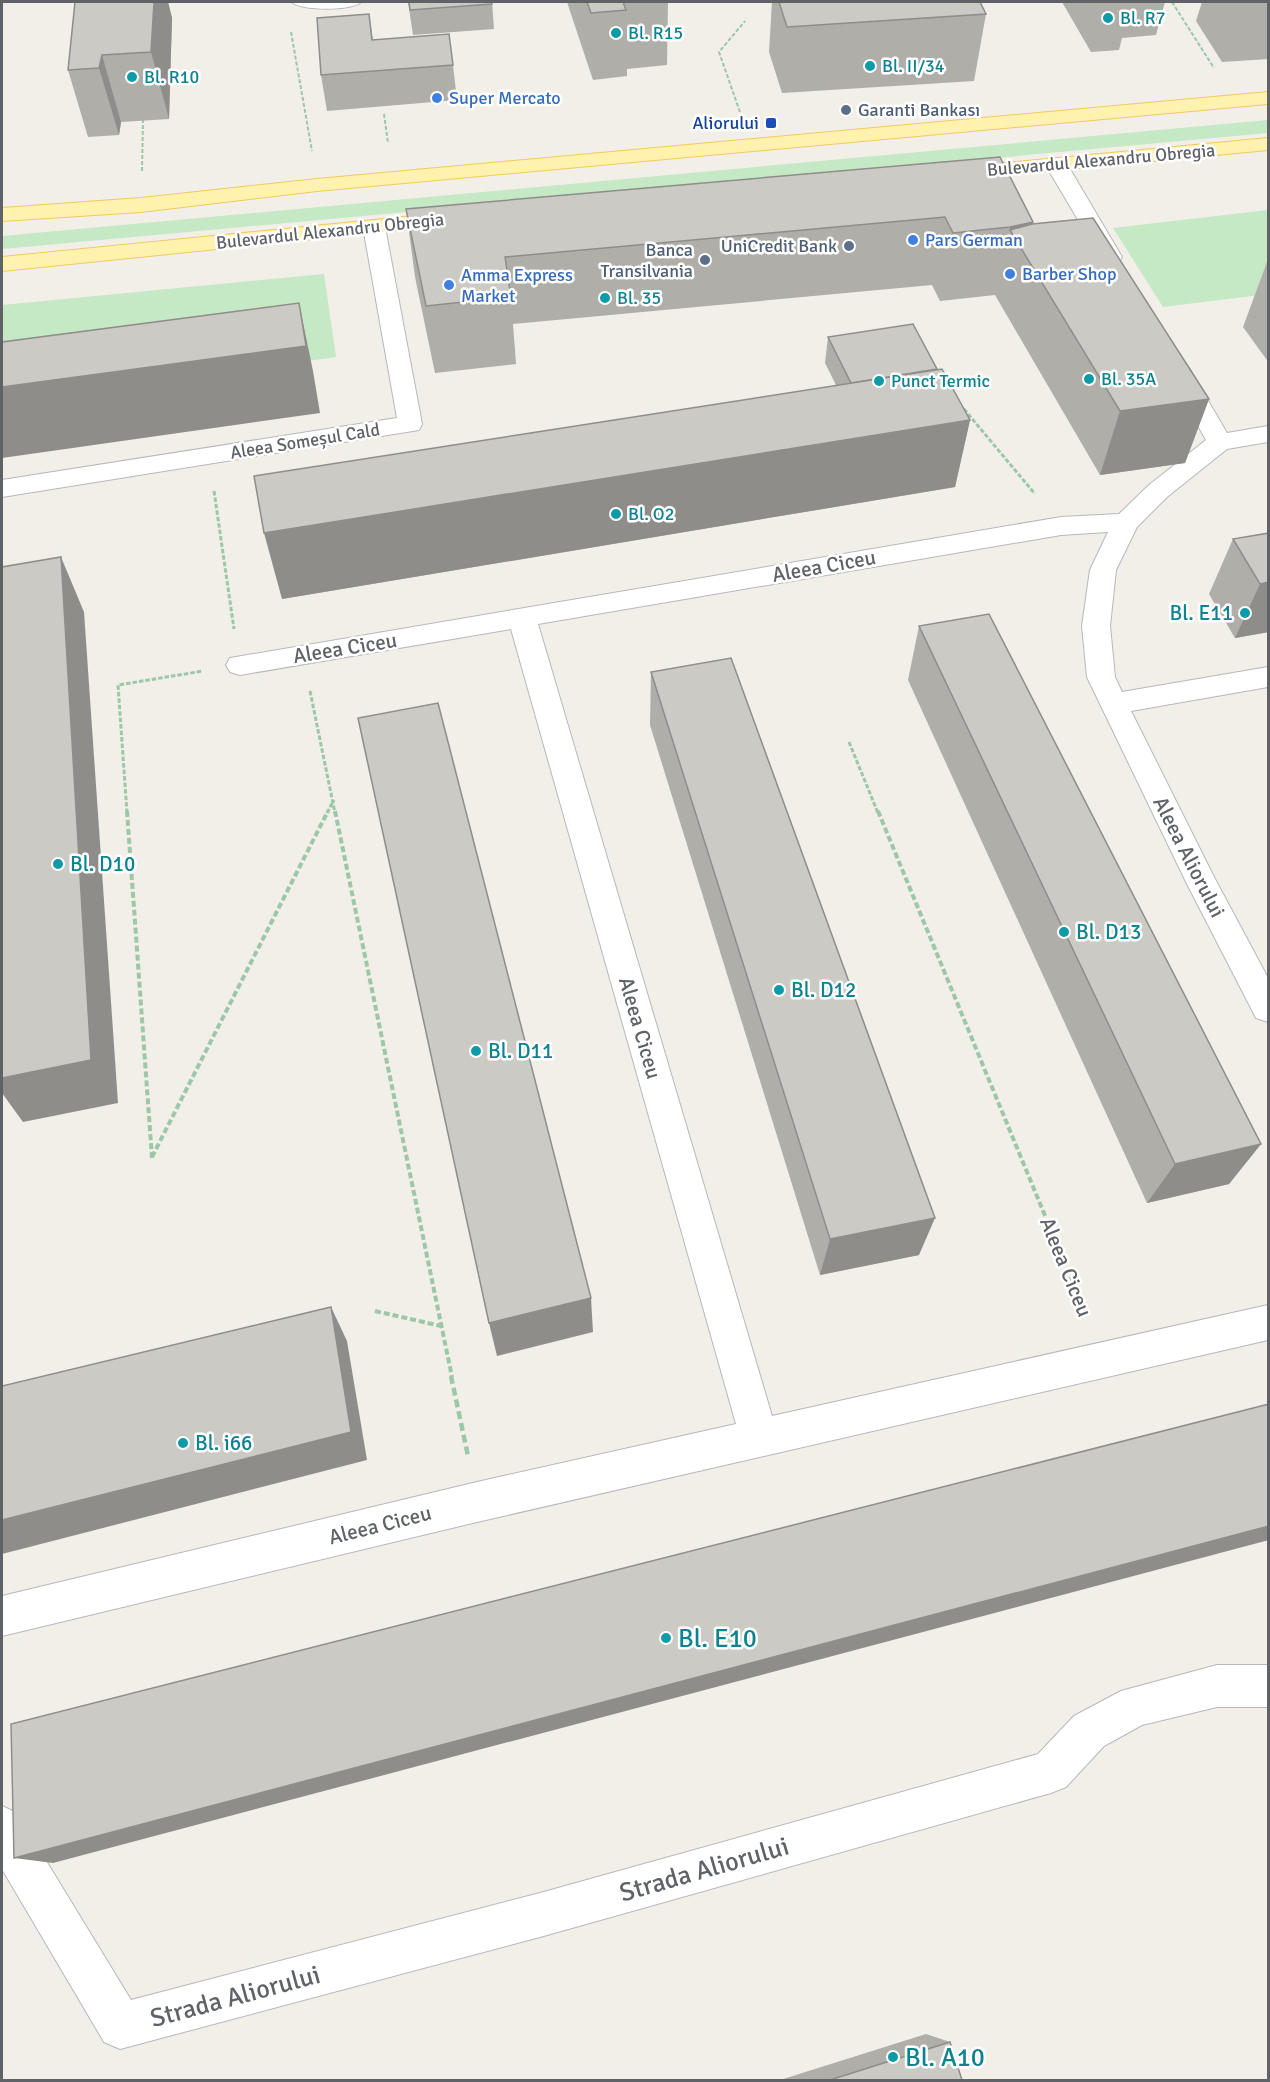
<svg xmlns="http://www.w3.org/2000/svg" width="1270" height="2082" font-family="Signika,sans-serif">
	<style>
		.green { fill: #c5e8c5 }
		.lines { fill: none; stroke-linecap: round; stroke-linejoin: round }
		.minor-casing { stroke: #b5b8bc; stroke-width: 2 }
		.major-casing { stroke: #f2c960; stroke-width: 2 }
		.path-far3 { stroke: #9cc7a9; stroke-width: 2; stroke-dasharray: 4 2; stroke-linecap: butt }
		.path-far2 { stroke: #9cc7a9; stroke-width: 3; stroke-dasharray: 4.5 2; stroke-linecap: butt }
		.path-far1 { stroke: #9cc7a9; stroke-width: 4; stroke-dasharray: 6 3; stroke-linecap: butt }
		.path { stroke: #9cc7a9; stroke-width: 4.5; stroke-dasharray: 8 4; stroke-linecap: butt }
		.minor { fill: #fff; fill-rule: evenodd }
		.major { fill: #fff2af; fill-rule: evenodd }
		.wall { fill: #afaea9 }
		.shaded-wall { fill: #8f8d8a }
		.building { fill: #cccac5; stroke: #8f8d8a; stroke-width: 1.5 }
		.culture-dot { fill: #0f9aa8; stroke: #fff; stroke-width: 2 }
		.shop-dot { fill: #3f7fe0; stroke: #fff; stroke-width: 2 }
		.service-dot { fill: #5c6f8a; stroke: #fff; stroke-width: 2 }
		.transit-dot { fill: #1a4fb4; stroke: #fff; stroke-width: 2 }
		.labels { text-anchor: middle; stroke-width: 5; stroke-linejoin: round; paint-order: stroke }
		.far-culture-label { font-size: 18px; fill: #0d838f; stroke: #fff; text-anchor: start }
		.far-shop-label { font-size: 18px; fill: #366cbe; stroke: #fff; text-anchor: start }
		.far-service-label { font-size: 18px; fill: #4e5e75; stroke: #fff; text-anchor: end }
		.far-transit-label { font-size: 18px; fill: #164399; stroke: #fff; text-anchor: end }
		.far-street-label { font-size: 18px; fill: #5f6368; stroke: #fff }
		.street-label { font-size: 21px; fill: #5f6368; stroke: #fff }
		.culture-label { font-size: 21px; fill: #0d838f; stroke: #fff; text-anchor: start }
		.near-culture-label { font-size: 26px; fill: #0d838f; stroke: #fff; text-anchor: start }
		.near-street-label { font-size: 26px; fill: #5f6368; stroke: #fff }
	</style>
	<rect width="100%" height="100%" fill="#f1efe8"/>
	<!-- green -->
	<g class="green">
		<polygon points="1268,120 1268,133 2,249 2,236"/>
		<polygon points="1268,210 1268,294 1163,307 1113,228"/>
		<polygon points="324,274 336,357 2,403 2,305"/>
	</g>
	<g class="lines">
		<defs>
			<g id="minor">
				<path d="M292,2H361C354,11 299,11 292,2Z"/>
				<polygon points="1056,158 1064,159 1067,164 1122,257 1119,262 1103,262 1100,257 1045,164 1048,159"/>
				<polygon points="374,220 382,222 385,227 422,424 419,430 2,497 2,480 397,418 363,227 366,222"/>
				<polygon points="1180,365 1189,368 1227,433 1268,426 1268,442 1227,449 1167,497 1137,527 1116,570 1110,626 1115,677 1122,692 1268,667 1268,687 1131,711 1214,877 1268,978 1268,1022 1256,1018 1186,882 1087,677 1082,626 1090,570 1108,532 1061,535 538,624 772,1416 1268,1305 1268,1340 477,1522 2,1636 2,1596 477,1482 736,1424 511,629 240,675 230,672 226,665 230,658 1061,517 1119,514 1149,485 1206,440 1168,373 1171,368"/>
				<polygon points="1217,1665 1268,1665 1268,1707 1217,1707 1142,1725 1104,1746 1066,1787 1051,1793 540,1937 120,2049 104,2042 2,1869 2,1806 17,1813 131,2000 540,1893 1038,1754 1074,1716 1121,1691"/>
			</g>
			<g id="major">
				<polygon points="1268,92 1268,104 317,191 141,212 2,221 2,208 141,198 317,179"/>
				<polygon points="1268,138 1268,150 962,179 954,178 951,173 954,168 962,167"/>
				<polygon points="454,212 462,214 465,219 462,224 2,271 2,257"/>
			</g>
		</defs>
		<!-- minor casing -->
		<use href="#minor" class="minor-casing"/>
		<!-- major casing -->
		<use href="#major" class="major-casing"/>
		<!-- path-far3 -->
		<g class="path-far3">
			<polyline points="1172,2 1214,68"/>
			<polyline points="291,32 312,151"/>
			<polyline points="740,112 719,52 745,21"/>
			<polyline points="384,114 388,143"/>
			<polyline points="142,171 143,120"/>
		</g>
		<!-- path-far2 -->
		<g class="path-far2">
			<polyline points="964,409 1035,494"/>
			<polyline points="214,491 234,629"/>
			<polyline points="310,691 335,813"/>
			<polyline points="849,742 878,813"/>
			<polyline points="127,813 118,685 203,671"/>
			<polyline points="327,813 334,800"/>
		</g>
		<!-- path-far1 -->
		<g class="path-far1">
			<polyline points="127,811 152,1158"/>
			<polyline points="335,811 452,1377"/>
			<polyline points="878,811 1086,1315"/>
			<polyline points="152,1157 328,811"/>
			<polyline points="375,1311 441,1326"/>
		</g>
		<!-- path -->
		<polyline class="path" points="451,1376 468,1456"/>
		<!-- minor -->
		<use href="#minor" class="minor"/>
		<!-- major -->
		<use href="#major" class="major"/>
	</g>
	<!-- wall -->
	<g class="wall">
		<polygon points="75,2 168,2 172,18 169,119 121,122 119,135 88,137 68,70"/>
		<polygon points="408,2 492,2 494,29 413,35"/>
		<polygon points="567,2 668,2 667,65 627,69 627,76 593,80"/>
		<polygon points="772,2 980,2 986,14 974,81 782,93 769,52"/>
		<polygon points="1062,2 1165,2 1156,35 1122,38 1119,50 1091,52"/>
		<polygon points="1202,2 1269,2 1269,59 1222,62 1196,21"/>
		<polygon points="369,14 373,40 453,65 457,100 327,111 321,75"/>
		<polygon points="1000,157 1032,225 1209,399 1185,463 1100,475 995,295 940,301 932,285 513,324 516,364 435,373 415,277 406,209"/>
		<polygon points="1267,262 1269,262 1269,363 1243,327"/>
		<polygon points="828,337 937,369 970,420 955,487 282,599 836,385 825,363"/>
		<polygon points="1269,533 1269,632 1235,638 1209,594 1233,539"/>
		<polygon points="919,626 1261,1144 1229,1184 1147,1203 908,680"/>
		<polygon points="651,672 919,1255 820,1275 650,725"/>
		<polygon points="926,2034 950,2042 962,2080 780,2080"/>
	</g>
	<!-- shaded-wall -->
	<g class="shaded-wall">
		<polygon points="154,2 168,2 172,18 169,119 151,52"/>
		<polygon points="102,55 121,122 119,135 99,68"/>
		<polygon points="1033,222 1025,255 1010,230 1010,227"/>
		<polygon points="299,303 313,371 320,413 2,458 2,387"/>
		<polygon points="1209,399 1185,463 1100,475 1120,411"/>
		<polygon points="970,420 955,487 282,599 264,533"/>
		<polygon points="61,557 84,612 118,1103 23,1122 2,1093 2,1078"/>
		<polygon points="1269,582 1269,632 1235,638 1260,584"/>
		<polygon points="1261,1144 1229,1184 1147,1203 1175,1164"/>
		<polygon points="935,1218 919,1255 820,1275 830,1239"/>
		<polygon points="591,1298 593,1332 497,1356 489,1323"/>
		<polygon points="331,1307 347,1341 367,1460 2,1554 2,1520"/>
		<polygon points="1269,1526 1269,1540 53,1863 14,1858"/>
	</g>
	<!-- building -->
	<g class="building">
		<polygon points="75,2 154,2 151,52 102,55 99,68 68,70"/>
		<polygon points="409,2 492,2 492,4 410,10"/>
		<polygon points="587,2 631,2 623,2 626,10 591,13"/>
		<polygon points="779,2 980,2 986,14 787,27"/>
		<polygon points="369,14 372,40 449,34 453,65 321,75 317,18"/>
		<polygon points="1000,157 1033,222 1010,227 953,233 945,217 505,257 511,297 426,306 406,209"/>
		<polygon points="1093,218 1209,399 1120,411 1010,230 1032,224"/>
		<polygon points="299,303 306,346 2,387 2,342"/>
		<polygon points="913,324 937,369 851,383 828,337"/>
		<polygon points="942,369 970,420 264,533 254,476"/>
		<polygon points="1269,533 1269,582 1260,584 1233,539"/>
		<polygon points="61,557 91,1060 2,1078 2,567"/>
		<polygon points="989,614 1261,1144 1175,1164 919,626"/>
		<polygon points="731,658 935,1218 830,1239 651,672"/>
		<polygon points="438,703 591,1298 489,1323 358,718"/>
		<polygon points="331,1307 351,1432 2,1520 2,1386"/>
		<polygon points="1269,1404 1269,1526 14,1858 11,1724"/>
		<polygon points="950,2042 962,2080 830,2080"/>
	</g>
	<!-- markers -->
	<g class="culture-dot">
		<circle cx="1108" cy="18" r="6"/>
		<circle cx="616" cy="33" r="6"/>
		<circle cx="870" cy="66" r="6"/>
		<circle cx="132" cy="77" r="6"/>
		<circle cx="605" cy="298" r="6"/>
		<circle cx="1089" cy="379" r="6"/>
		<circle cx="879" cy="381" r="6"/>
		<circle cx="616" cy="514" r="6"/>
		<circle cx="1245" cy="613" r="6"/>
		<circle cx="58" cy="864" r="6"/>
		<circle cx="1064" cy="932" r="6"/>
		<circle cx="779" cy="990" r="6"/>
		<circle cx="476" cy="1051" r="6"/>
		<circle cx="183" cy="1443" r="6"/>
		<circle cx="666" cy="1638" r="6"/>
		<circle cx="893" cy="2057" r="6"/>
	</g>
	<g class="shop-dot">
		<circle cx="437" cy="98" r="6"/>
		<circle cx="913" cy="240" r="6"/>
		<circle cx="1010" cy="274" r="6"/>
		<circle cx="449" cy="285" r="6"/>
	</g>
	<g class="service-dot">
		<circle cx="846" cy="110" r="6"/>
		<circle cx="849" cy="246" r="6"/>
		<circle cx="705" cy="260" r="6"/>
	</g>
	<rect class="transit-dot" x="765" y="117" width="12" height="12" rx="3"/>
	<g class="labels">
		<!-- far-culture labels -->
		<g class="far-culture-label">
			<text x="1120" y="24">Bl. R7</text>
			<text x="628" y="39">Bl. R15</text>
			<text x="882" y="72">Bl. II/34</text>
			<text x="144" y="83">Bl. R10</text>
			<text x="617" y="304">Bl. 35</text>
			<text x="1101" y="385">Bl. 35A</text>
			<text x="891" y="387">Punct Termic</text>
			<text x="628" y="520">Bl. O2</text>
		</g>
		<!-- far-shop labels -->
		<g class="far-shop-label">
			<text x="449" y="104">Super Mercato</text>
			<text x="925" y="246">Pars German</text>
			<text x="1022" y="280">Barber Shop</text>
			<text x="461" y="281">Amma Express<tspan x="461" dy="21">Market</tspan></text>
		</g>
		<!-- far-service labels -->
		<g class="far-service-label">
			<text x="858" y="116" text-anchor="start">Garanti Bankası</text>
			<text x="837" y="252">UniCredit Bank</text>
			<text x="693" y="256">Banca<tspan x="693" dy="21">Transilvania</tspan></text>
		</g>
		<!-- far-transit labels -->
		<g class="far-transit-label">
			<text x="759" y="129">Aliorului</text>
		</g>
		<!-- far-street labels -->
		<g class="far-street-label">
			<text transform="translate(1101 160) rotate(-5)" y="6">Bulevardul Alexandru Obregia</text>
			<text transform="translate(330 231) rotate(-6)" y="6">Bulevardul Alexandru Obregia</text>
			<text transform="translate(305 441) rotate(-9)" y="6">Aleea Someșul Cald</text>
		</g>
		<!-- street labels -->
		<g class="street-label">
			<text transform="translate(824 566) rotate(-10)" y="7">Aleea Ciceu</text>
			<text transform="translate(345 648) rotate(-9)" y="7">Aleea Ciceu</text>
			<text transform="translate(1189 857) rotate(63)" y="7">Aleea Aliorului</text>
			<text transform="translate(640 1028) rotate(74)" y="7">Aleea Ciceu</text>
			<text transform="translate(1066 1267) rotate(68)" y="7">Aleea Ciceu</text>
			<text transform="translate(380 1525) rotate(-14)" y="7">Aleea Ciceu</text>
		</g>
		<!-- culture labels -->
		<g class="culture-label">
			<text x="1233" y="620" text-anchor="end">Bl. E11</text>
			<text x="70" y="871">Bl. D10</text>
			<text x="1076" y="939">Bl. D13</text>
			<text x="791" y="997">Bl. D12</text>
			<text x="488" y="1058">Bl. D11</text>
			<text x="195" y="1450">Bl. i66</text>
		</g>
		<!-- near-culture labels -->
		<g class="near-culture-label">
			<text x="678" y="1647">Bl. E10</text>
			<text x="905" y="2066">Bl. A10</text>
		</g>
		<!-- near-street labels -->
		<g class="near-street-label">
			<text transform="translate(704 1869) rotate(-16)" y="9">Strada Aliorului</text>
			<text transform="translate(235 1996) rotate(-15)" y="9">Strada Aliorului</text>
		</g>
	</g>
	<!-- border -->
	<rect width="1270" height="2082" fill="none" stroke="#5f6368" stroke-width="6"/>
</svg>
